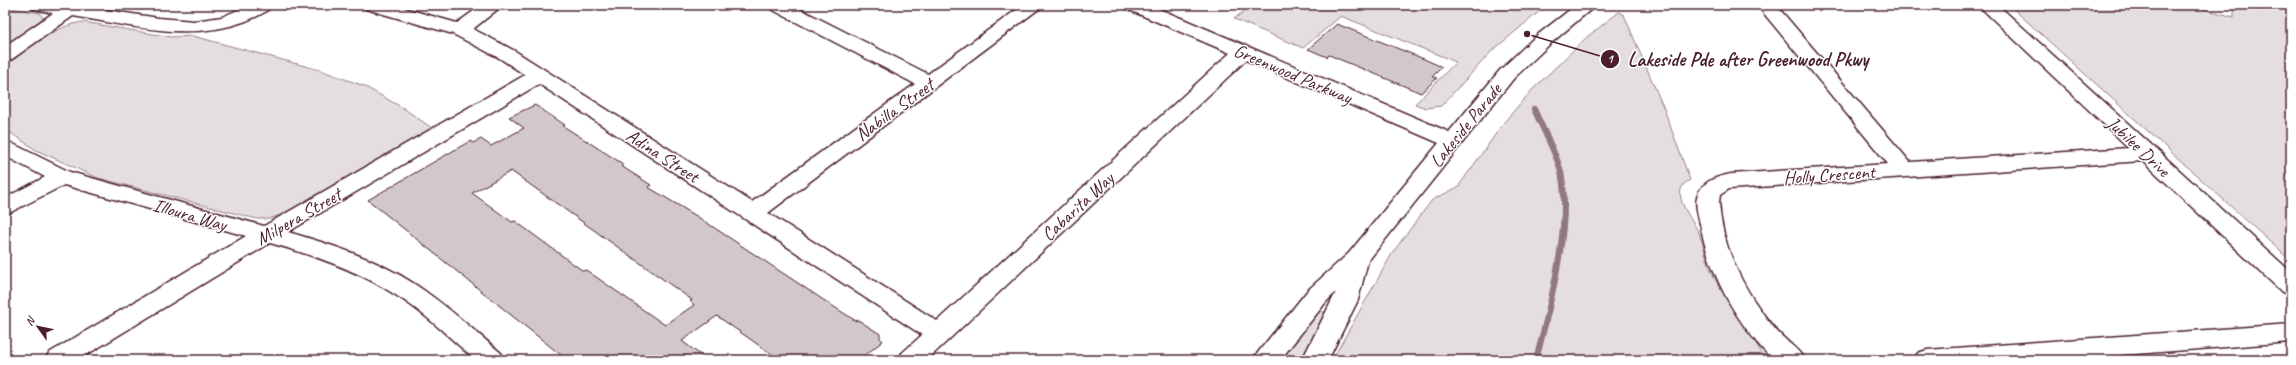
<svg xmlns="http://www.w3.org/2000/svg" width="2296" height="365" font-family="Caveat,sans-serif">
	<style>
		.green { fill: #e5dee0; stroke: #987e86 }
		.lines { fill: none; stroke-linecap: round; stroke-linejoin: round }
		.stream { stroke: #91787e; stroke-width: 6 }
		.building { fill: #d2c7cb; stroke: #4a1f2b; fill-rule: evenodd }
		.minor-casing { stroke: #4a1f2b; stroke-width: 3 }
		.minor { fill: #fff; fill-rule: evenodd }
		.labels { text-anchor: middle; stroke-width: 3; stroke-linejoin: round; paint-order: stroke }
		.street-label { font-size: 19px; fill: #4a1f2b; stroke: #fff }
		.leader { fill: none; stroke: #4a1f2b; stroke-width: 1.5 }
		.callout-dot { fill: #4a1f2b; stroke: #fff; stroke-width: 1.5 }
		.mark-label { font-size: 12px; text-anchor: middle; font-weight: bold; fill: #fff }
		.callout-label { font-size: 20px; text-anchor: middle; font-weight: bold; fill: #4a1f2b; stroke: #fff; stroke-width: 3; stroke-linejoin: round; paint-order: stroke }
	</style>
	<rect width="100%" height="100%" fill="#fff"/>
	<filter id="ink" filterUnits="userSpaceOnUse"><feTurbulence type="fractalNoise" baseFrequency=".025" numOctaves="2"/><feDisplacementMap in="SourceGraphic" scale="8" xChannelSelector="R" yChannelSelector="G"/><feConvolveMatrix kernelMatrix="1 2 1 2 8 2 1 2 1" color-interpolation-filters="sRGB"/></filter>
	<g filter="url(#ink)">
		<!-- green -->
		<g class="green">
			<polygon points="1252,5 1547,5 1492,51 1441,106 1426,108 1415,104 1456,62 1341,16 1303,48 1234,19"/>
			<polygon points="2009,5 2189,5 2234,17 2234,5 2291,5 2291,261"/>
			<polygon points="5,7 40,13 43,18 5,47"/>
			<path d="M1619,12L1624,15L1664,109L1690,180C1666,191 1694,221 1699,233C1704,245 1706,259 1711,271C1726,302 1750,329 1765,360H1332L1393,252L1432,200L1458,187L1505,121L1532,90L1587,37Z"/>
			<path d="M83,22L171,37L193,36L320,70L364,86L403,108L432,128L283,214L269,219H257L98,178L36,150L5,129V66C29,49 53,26 83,22Z"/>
			<polygon points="1319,310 1326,313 1301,360 1279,360"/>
		</g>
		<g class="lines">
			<!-- stream -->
			<path class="stream" d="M1534,109C1542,127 1552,146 1559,165C1575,214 1549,310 1536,360"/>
		</g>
		<!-- building -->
		<g class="building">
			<polygon points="1337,24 1424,59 1442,67 1432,77 1437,78 1421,93 1329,55 1327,57 1308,49"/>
			<path d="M535,105L565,125L563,126L623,164L621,166L651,185L648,187L698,217L828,303L856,321L858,320L880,334V338L883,341L859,360H780L717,316L682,341L707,360H567L368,200L470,141L473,143L481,139L491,146L524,128L509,117ZM511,171L692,300L690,301L694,305L665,325L586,270L583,271L515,221L512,222L472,193Z"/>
		</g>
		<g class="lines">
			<defs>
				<g id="minor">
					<path d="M31,5H72L159,18L194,21L222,17L249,5H272C267,13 255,17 246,21C190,42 131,26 73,16L12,59L5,61V46L53,13L33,9Z"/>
					<path d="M364,5H393L457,23L482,5H503L473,29L515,51L752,202L915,84L771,9L769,5H792L928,74L1023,5H1044L768,213L937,321L1230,53L1127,9L1125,5H1150L1449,132L1500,70L1536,36L1576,5H1596L1550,44L1514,78L1368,261L1358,300L1328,360H1302L1336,292L1326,302L1280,360H1252L1308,290L1349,253L1439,143L1246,60L927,360H898L902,353L922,335L539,84L288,232C330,244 376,259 413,283C444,303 472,329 501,353L505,360H475C449,337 424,312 394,294C357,270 313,255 270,243L78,360H45L49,353L246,236L64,185L5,215V198L45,177L5,156V140L70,172L264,226L525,75L501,59L453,34L366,9Z"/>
					<path d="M1757,5H1776L1910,162L2129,148L1978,5H1998L2291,272V295L2282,292L2143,161L1729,189L1720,195L1719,202C1722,249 1745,293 1775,329C1784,340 1798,348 1805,360H1773C1736,323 1710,275 1700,224C1698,215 1694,203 1698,194C1704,180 1717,177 1731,174L1888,164Z"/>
					<polygon points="2291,324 2291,342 2056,360 1914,360 1918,353 1927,350"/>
				</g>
			</defs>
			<!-- minor casing -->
			<use href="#minor" class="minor-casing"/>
			<!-- minor -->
			<use href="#minor" class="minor"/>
		</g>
	</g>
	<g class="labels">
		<!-- street labels -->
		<g class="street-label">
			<text transform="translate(1293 73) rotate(23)" y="7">Greenwood Parkway</text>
			<text transform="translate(894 109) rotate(-36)" y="7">Nabilla Street</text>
			<text transform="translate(1465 125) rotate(-51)" y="7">Lakeside Parade</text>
			<text transform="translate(2139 146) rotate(43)" y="7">Jubilee Drive</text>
			<text transform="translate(663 155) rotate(33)" y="7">Adina Street</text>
			<text transform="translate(1829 174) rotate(-4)" y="7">Holly Crescent</text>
			<text transform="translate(1077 206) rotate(-43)" y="7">Cabarita Way</text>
			<text transform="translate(190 214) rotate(16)" y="7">Illoura Way</text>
			<text transform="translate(298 216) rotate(-30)" y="7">Milpera Street</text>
		</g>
	</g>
	<!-- callouts -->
	<path class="leader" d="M1527 34L1610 59"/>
	<g class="callout-dot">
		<circle cx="1527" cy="34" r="4"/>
		<circle cx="1610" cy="59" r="10"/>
	</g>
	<g class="mark-label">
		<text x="1610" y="63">1</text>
	</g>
	<g class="callout-label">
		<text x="1748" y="66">Lakeside Pde after Greenwood Pkwy</text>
	</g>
	<!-- margin -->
	<rect width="2296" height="365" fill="none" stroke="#fff" stroke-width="20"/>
	<rect x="10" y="10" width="2276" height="345" fill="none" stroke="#4a1f2b" stroke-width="1.5" filter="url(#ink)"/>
	<!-- north arrow -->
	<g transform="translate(38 327) rotate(303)" stroke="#ffffff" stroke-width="3" paint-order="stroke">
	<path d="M0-3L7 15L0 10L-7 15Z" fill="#4a1f2b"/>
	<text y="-6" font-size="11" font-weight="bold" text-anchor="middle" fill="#4a1f2b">N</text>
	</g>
</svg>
